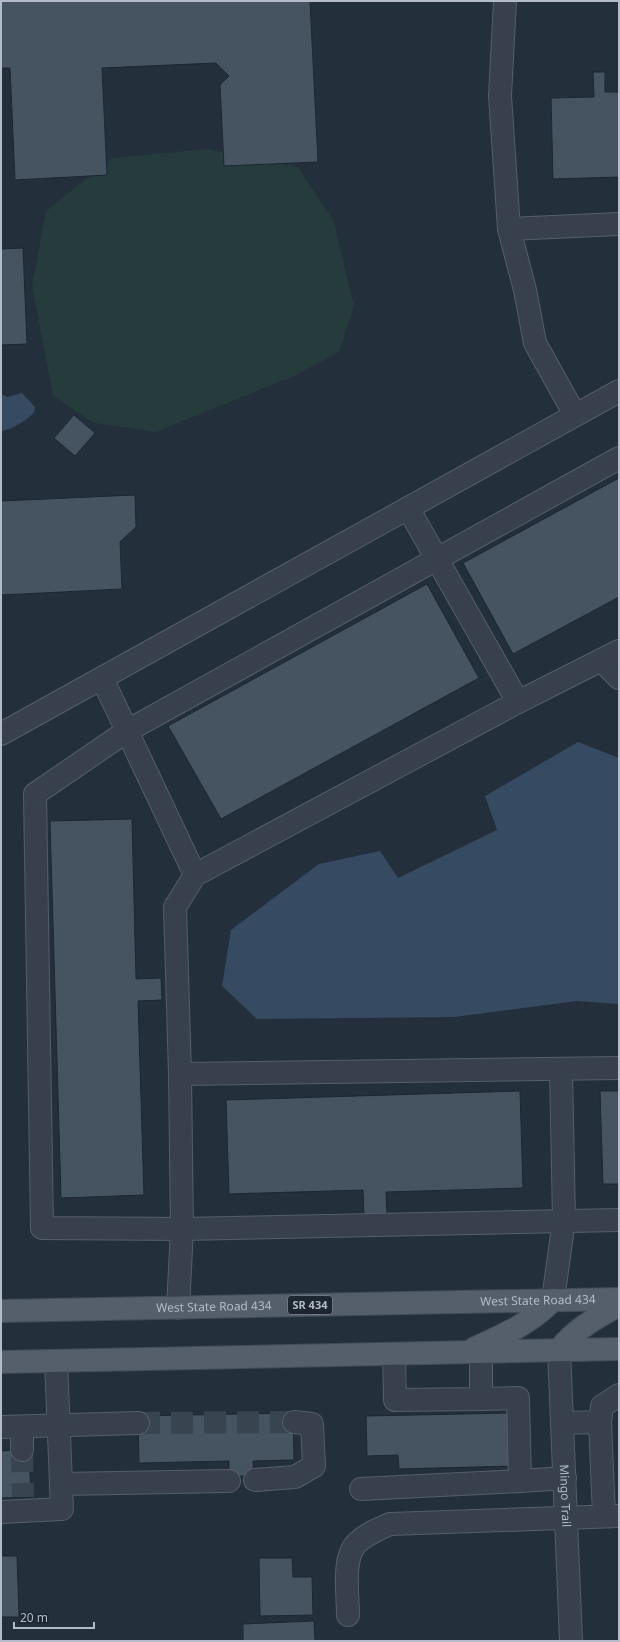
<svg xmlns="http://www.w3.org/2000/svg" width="620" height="1642" font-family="'Noto Sans',sans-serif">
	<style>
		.green { fill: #253b3c }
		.water { fill: #364b62 }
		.building { fill: #465462; stroke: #1e2732 }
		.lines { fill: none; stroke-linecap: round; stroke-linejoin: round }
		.minor-tunnel { stroke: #384450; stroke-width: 22; stroke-dasharray: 22 11; stroke-linecap: butt }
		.minor-casing { stroke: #555e69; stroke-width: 24 }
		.major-casing { stroke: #434c57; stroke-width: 24 }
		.minor { stroke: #37404c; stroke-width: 22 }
		.major { stroke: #555f6c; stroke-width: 22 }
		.labels { text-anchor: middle; stroke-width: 3; stroke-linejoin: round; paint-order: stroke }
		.shield { fill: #1c2530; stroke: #858e9a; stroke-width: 1 }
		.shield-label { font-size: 11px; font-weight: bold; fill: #b2bbc7 }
		.street-label { font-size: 12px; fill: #b2bbc7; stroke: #1c2530 }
	</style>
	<rect width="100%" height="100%" fill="#232f3b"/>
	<!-- green -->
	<polygon class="green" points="207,149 298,167 334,222 354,306 339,352 294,376 156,432 94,423 53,396 32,285 46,211 112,158"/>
	<!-- water -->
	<g class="water">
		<path d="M22,393L35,407L34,413C24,421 14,429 1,431V394L7,397Z"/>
		<polygon points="578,742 619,758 619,1004 577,1001 454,1017 257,1019 222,986 231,930 319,864 380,851 398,878 497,830 485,796"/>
	</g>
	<!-- building -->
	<g class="building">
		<polygon points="1,1 310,1 318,162 224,166 220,85 229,76 216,63 102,68 107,175 15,180 10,68 1,68"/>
		<polygon points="593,72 605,72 605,92 619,92 619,177 553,179 551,98 594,97"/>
		<polygon points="23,248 27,344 1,345 1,249"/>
		<polygon points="74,415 95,433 75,456 54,438"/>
		<polygon points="619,478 619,597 513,654 463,563"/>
		<polygon points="135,495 136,527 120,542 122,589 1,595 1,501"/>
		<polygon points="427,584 479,678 221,819 168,726"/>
		<polygon points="132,819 136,979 161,978 162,1000 138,1001 144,1195 61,1198 50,821"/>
		<polygon points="520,1091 523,1188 386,1192 387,1214 364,1215 363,1190 229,1194 226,1100"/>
		<polygon points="600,1091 619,1091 619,1184 603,1184"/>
		<polygon points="293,1413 294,1460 253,1461 254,1476 229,1476 229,1461 139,1463 138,1416"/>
		<polygon points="513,1413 514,1466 399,1469 398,1455 367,1456 366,1416"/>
		<polygon points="29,1449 31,1497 1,1498 1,1451"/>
		<polygon points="1,1556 17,1556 19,1617 1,1617"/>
		<polygon points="259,1558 292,1558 293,1577 312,1577 313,1615 260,1616"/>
		<polygon points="314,1621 315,1641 243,1641 243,1624"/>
	</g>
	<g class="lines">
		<!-- minor-tunnel -->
		<g class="minor-tunnel">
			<polyline points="138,1423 294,1422"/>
			<polyline points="22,1450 23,1497"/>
		</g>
		<defs>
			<g id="minor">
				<polyline points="505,1 500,96 509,229 525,290 535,343 575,415"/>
				<polyline points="509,229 619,224"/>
				<polyline points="619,458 127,731 195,875 175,907 180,1074 182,1229 619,1220"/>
				<polyline points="408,508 518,702"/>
				<polyline points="601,660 619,678"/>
				<polyline points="102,678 127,731 35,794 42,1228 182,1229 178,1308"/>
				<polyline points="1,734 619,391"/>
				<polyline points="195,875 518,702 619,651"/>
				<polyline points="180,1074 619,1068"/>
				<polyline points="553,1300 564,1220 561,1069"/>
				<path id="s1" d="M559,1350L571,1641"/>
				<polyline points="394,1354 395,1400 481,1399 481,1352"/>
				<polyline points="600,1422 604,1516"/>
				<polyline points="562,1423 600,1422 602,1406 619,1395"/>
				<polyline points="1,1427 138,1423"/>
				<polyline points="22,1427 22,1450"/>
				<polyline points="255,1480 295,1477 314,1466 312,1424 294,1422"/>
				<polyline points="520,1481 565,1478"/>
				<polyline points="61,1484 229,1481"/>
				<polyline points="361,1489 520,1481 518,1398 481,1399"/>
				<polyline points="1,1512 62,1509 56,1361"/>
				<path d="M348,1615C348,1595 342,1557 357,1543C366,1534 379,1529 390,1524L619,1516"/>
			</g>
			<g id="major">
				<path id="s2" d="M1,1311L619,1299"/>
				<path d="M475,1348C504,1335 531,1323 553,1300"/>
				<path d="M559,1350C575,1329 596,1318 619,1305"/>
				<polyline points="1,1362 619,1349"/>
			</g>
		</defs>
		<!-- minor casing -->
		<use href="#minor" class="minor-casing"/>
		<!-- major casing -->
		<use href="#major" class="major-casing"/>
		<!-- minor -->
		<use href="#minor" class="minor"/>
		<!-- major -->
		<use href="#major" class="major"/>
	</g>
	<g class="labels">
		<!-- shield labels -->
		<rect class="shield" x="288" y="1296" width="44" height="18" rx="3"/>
		<g class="shield-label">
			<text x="310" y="1309">SR 434</text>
		</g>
		<!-- street labels -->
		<g class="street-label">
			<text dy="4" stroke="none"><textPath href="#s2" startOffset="537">West State Road 434</textPath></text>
			<text dy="4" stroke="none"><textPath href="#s2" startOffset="213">West State Road 434</textPath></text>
			<text dy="4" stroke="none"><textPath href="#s1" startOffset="146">Mingo Trail</textPath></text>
		</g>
	</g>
	<!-- border -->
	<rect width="620" height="1642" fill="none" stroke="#b2bbc7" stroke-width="4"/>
	<!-- scale -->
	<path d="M14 1622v6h80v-6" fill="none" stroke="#b2bbc7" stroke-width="2"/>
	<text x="20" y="1622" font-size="12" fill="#b2bbc7" stroke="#1c2530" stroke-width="3" paint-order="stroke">20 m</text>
</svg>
